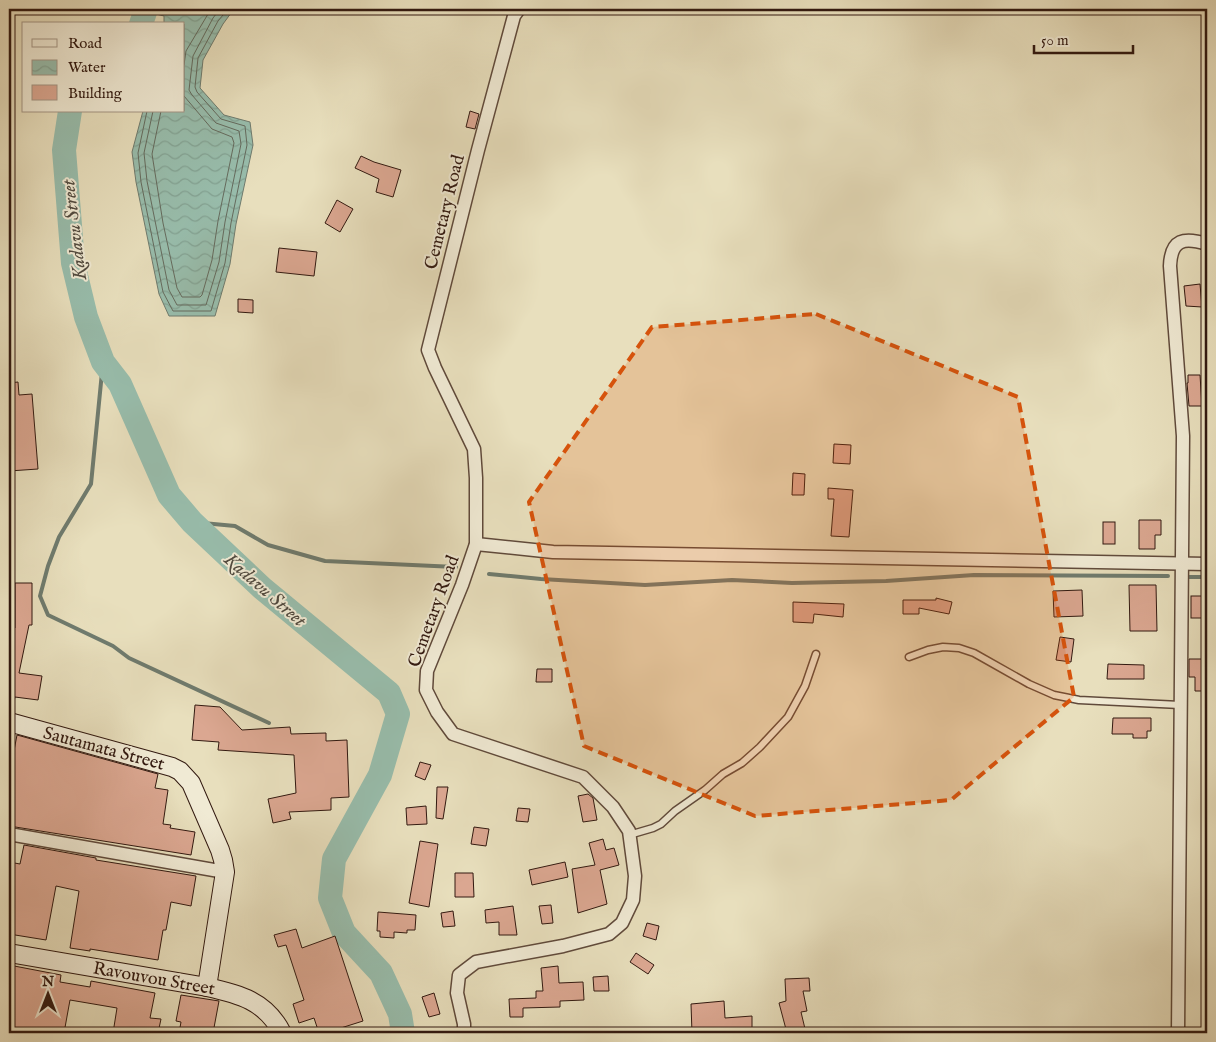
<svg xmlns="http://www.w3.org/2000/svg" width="1216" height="1042" font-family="'IM FELL English',serif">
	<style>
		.water { fill: url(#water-waves); stroke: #6f7b6e }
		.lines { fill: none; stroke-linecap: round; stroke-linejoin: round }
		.shore { stroke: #656b5e; stroke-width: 1 }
		.stream { stroke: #6f7b6e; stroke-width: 4 }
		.river { stroke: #98bdac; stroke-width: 24 }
		.building { fill: #dba791; stroke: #321910 }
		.lane-casing { stroke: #604a3b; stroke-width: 9 }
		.street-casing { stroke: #604a3b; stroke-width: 15 }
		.secondary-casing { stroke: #321910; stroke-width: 20 }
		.lane { stroke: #f0ead4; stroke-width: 6 }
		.street { stroke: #f0ead4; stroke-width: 12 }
		.secondary { stroke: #f0ead4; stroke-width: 18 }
		.marked { fill: #d6530c; fill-opacity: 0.2; stroke: #d6530c; stroke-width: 4; stroke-dasharray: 10 6; stroke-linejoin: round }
		.labels { text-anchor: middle; stroke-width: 4; stroke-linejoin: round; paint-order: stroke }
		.street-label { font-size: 18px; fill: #321910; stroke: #f0ead4 }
		.water-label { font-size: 19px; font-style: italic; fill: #514a3f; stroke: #f0ead4 }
	</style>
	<defs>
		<pattern id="water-waves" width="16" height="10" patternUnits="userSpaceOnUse" patternTransform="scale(1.25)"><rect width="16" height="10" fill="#98bdac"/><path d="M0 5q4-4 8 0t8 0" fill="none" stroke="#83a293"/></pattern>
	</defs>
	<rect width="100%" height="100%" fill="#e8dfbd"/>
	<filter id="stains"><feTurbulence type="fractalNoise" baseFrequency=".004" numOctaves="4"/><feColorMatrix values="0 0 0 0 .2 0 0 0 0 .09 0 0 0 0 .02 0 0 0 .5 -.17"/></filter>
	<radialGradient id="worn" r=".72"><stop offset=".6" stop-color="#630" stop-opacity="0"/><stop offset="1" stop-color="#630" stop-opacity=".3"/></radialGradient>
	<!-- water -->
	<polygon class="water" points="136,9 234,9 223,24 203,60 200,88 224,115 250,122 253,145 236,224 230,264 215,316 169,316 159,294 136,182 132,152 143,111 184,111 184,24 164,24 164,16"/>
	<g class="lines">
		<!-- shore -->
		<g class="shore">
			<polyline points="184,65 186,51 211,9"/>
			<polyline points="147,111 138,153 141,182 163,292 173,311 211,311 225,263 231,223 247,145 245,126 221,119 197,92 195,87 198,58 218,21 228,9"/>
			<polyline points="153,111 144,153 147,181 169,290 177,305 206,305 219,262 225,222 241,144 239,131 216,123 192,95 189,90 193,56 213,18 220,9"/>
			<polyline points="161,111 152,154 163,223 177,288 182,297 200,297 202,295 212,260 218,221 234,143 232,137 212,129 184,96"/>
		</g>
		<!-- stream -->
		<g class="stream">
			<polyline points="103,362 91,484 59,537 48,566 40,596 48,615 113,646 129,658 269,723"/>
			<polyline points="192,522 235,526 268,545 325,561 456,567"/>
			<polyline points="489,574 541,579 645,585 732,580 792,583 886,581 974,575 1168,576"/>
			<polyline points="1188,577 1207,577"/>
		</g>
		<!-- river -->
		<g class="river">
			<polyline points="141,24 145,12"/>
			<polyline points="70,111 64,150 73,263 86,317 103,362 120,384 169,495 192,522 262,588 389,693 398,714 380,775 334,859 330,898 344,933 381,973 400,1014 403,1033"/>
		</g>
	</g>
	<!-- building -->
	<g class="building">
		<polygon points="470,111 479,114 475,129 466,127"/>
		<polygon points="361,156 374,162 401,170 393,197 376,192 379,179 355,168"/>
		<polygon points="337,200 353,209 340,232 325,223"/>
		<polygon points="279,248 317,252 314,276 276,272"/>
		<polygon points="1200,284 1202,307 1186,306 1184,286"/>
		<polygon points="238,299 253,300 253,313 238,312"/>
		<polygon points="1188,375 1200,375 1202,406 1189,406 1187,383 1188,383"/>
		<polygon points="18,382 19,395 32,394 38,469 9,471 9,383"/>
		<polygon points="834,444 851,445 850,464 833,463"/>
		<polygon points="793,473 805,474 804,495 792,495"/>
		<polygon points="828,488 853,490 849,537 831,536 834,499 828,499"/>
		<polygon points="1139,520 1161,520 1161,535 1155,535 1155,549 1139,549"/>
		<rect x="1103" y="522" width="12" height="22"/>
		<polygon points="15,583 32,583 32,625 29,625 19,673 42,676 38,700 15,697 14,701 9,700 9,627 15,628"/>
		<polygon points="1129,585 1156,585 1157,631 1130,631"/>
		<polygon points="1082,590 1083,616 1054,617 1053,591"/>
		<rect x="1191" y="596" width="15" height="22"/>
		<polygon points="936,598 952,602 949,614 919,608 919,614 903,614 903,600 936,600"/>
		<polygon points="793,602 844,604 843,617 814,614 813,623 793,622"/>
		<polygon points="1060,637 1074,639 1071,662 1056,660"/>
		<polygon points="1189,659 1207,659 1207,691 1195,691 1195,677 1189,677"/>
		<polygon points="1108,664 1144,665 1144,679 1107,679"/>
		<polygon points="537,669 552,669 552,682 536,682"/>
		<polygon points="195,705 220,707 242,730 290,727 291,734 326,733 326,741 347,740 349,797 331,798 331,810 289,812 291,819 273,823 268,799 296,793 294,755 218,750 219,742 192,740"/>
		<polygon points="1113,718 1151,718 1151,731 1147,731 1147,738 1133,738 1133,734 1112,734"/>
		<polygon points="17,735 158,774 155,788 168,790 163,824 171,825 170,828 195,832 191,855 9,826 9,777"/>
		<polygon points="420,762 431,765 425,780 415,776"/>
		<polygon points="437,787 448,787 443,819 436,818"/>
		<polygon points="588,794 593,798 597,820 583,822 578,796"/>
		<polygon points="426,806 427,824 407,825 406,808"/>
		<polygon points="518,808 530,809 528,822 516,821"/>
		<polygon points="474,827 489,829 486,846 471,844"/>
		<polygon points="603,839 606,850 614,848 619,865 600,870 607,904 578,913 572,869 595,865 589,843"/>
		<polygon points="420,841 438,844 429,907 409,903"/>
		<polygon points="24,845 96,858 96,860 196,876 191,906 171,902 166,930 163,930 158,960 90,949 90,951 70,948 79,891 56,886 46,940 9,934 9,862 20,864"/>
		<polygon points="565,862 568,877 532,885 529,870"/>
		<polygon points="455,873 473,873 474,897 455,897"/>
		<polygon points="551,905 553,923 542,924 539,906"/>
		<polygon points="513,906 517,935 499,935 499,922 486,923 485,910"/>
		<polygon points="453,911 455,926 443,927 441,913"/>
		<polygon points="378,912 416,915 415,930 407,930 407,933 394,932 394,938 380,937 380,931 377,931"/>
		<polygon points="647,923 659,926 656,940 643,936"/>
		<polygon points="296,929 302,948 335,936 363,1021 325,1033 319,1033 314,1018 299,1023 293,1004 304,1000 286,945 278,947 274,935"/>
		<polygon points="636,953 654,965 648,974 630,962"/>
		<polygon points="9,965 61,975 60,982 90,987 91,981 155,993 150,1018 161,1019 158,1033 113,1033 117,1008 70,1000 64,1033 9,1033"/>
		<polygon points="558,966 559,983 583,982 584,1000 560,1001 560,1007 523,1008 523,1017 510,1017 509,999 536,998 536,991 543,991 541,968"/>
		<polygon points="608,976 609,991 594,991 593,977"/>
		<polygon points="809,978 810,991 803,991 807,1011 801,1012 806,1033 787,1033 779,1003 786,1001 785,979"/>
		<polygon points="434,993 440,1014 429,1017 422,997"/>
		<polygon points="181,995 219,1001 213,1033 179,1033 181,1022 176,1021"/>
		<polygon points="724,1001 725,1018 752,1016 752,1029 713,1032 713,1033 692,1033 691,1004"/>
	</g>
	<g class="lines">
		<defs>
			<g id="lane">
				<polyline points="909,657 928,650 943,647 959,648 974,653 1029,684 1054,695 1079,700 1180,705"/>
				<polyline points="629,835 653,828 661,824 675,811 705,790 723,774 742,763 760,747 788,717 805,686 816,654"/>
			</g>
			<g id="street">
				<polyline points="476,544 553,552 1207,564"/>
				<polyline points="9,834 225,872"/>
				<polyline points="464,1033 464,1024 457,993 459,975 476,962 563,946 609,934 622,923 633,900 635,876 629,831 613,807 583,777 453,734 437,712 426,690 427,671 462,585 476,544 476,478 474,449 435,368 428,350 478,150 514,16 519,9"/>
				<path d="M1178,1033L1183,436L1170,266C1171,239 1184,237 1207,244"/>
			</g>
			<g id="secondary">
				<polyline points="9,722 172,767 180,771 191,783 220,850 223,860 225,872 207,987"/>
				<path d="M9,953L207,987C239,994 266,1001 282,1033"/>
			</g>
		</defs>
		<!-- lane casing -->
		<use href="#lane" class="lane-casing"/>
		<!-- street casing -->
		<use href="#street" class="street-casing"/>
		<!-- secondary casing -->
		<use href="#secondary" class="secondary-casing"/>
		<!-- lane -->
		<use href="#lane" class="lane"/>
		<!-- street -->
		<use href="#street" class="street"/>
		<!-- secondary -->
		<use href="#secondary" class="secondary"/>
	</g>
	<!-- marked area -->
	<path class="marked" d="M816,314L1018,397L1074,697L951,800L755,816L584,746L529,502L652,327Z"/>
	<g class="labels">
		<!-- street labels -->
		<g class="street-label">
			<text transform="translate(444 212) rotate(-76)" y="6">Cemetary Road</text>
			<text transform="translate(433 611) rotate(-70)" y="6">Cemetary Road</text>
			<text transform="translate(104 748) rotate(15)" y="6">Sautamata Street</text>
			<text transform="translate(154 978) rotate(10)" y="6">Ravouvou Street</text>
		</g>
		<!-- water labels -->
		<g class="water-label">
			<text transform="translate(73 230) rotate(-97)" y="7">Kadavu Street</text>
			<text transform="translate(266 589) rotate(41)" y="7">Kadavu Street</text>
		</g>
	</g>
	<!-- margin -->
	<rect width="1216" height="1042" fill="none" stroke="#e8dfbd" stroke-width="30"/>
	<rect x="10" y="10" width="1196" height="1022" fill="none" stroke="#321910" stroke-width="2.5"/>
	<rect x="15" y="15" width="1186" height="1012" fill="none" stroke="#321910"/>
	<!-- legend -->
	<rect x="22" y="22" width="162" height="90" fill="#f0ead4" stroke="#a49686"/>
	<rect x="32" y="39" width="25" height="8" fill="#f0ead4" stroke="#a49686"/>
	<text x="68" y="48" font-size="15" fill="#321910">Road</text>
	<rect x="32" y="60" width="25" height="15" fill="url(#water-waves)" stroke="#a49686"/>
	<text x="68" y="72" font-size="15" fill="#321910">Water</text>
	<rect x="32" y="85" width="25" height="15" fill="#dba791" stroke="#a49686"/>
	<text x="68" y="98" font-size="15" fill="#321910">Building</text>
	<!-- north arrow -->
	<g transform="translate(48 994)" stroke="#f0ead4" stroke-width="4" paint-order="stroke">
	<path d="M0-4L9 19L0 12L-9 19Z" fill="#321910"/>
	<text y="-8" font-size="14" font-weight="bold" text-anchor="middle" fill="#321910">N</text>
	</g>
	<!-- scale -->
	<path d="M1034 45v8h99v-8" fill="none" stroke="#321910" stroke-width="2.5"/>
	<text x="1041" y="45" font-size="15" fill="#321910" stroke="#f0ead4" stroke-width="4" paint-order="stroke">50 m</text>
	<rect width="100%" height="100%" filter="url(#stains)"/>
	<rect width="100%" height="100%" fill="url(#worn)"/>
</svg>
